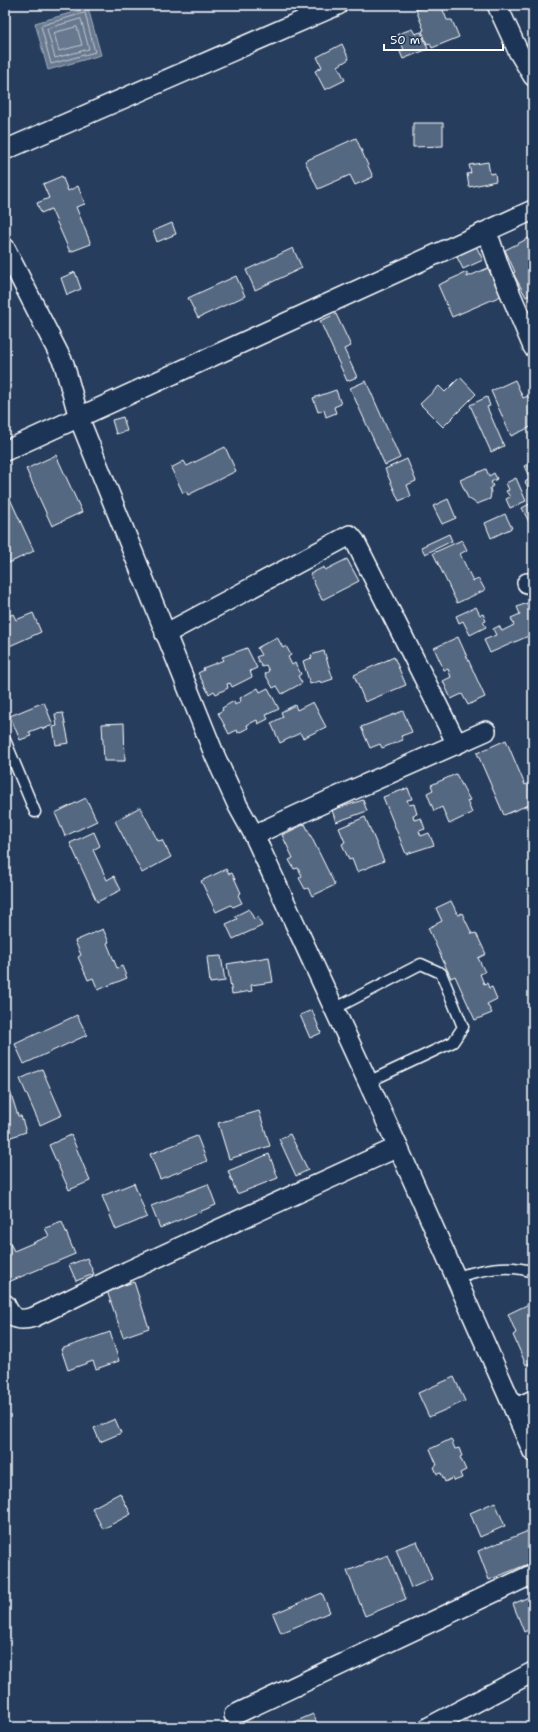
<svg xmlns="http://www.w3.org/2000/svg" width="538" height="1732" font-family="'Shantell Sans',sans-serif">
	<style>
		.water { fill: #67788e; stroke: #a4aebb }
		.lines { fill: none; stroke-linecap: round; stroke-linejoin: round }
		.shore { stroke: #c2c9d2; stroke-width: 1 }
		.building { fill: #556781; stroke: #fff }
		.lane-casing { stroke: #fff; stroke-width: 13 }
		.street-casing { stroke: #fff; stroke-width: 22 }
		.lane { stroke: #1d3557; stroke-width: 10 }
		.street { stroke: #1d3557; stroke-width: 19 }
	</style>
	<rect width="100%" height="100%" fill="#263d5e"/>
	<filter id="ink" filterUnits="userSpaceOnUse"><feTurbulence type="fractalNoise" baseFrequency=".025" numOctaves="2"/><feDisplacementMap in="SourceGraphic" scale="8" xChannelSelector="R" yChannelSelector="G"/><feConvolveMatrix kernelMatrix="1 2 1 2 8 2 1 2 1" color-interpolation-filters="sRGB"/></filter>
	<g filter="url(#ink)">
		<!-- water -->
		<polygon class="water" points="88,8 101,55 48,70 35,23"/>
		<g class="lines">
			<!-- shore -->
			<g class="shore">
				<polygon points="85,13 95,52 51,64 41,26"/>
				<polygon points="81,19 89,49 55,58 47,29"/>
				<polygon points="77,27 82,45 59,51 54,33"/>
			</g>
		</g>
		<!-- building -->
		<g class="building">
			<polygon points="428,5 441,5 447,20 452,20 459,37 432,48 430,43 427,44 422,31 424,30 416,10"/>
			<polygon points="412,29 415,34 421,32 428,49 403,59 400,52 404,50 398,34"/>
			<polygon points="342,44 349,59 338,66 345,80 325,90 315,71 322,67 317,57"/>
			<polygon points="413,123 443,123 443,146 413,147"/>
			<polygon points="356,138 373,177 355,185 350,175 318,189 305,161"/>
			<polygon points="488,162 490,174 495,173 496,181 469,187 467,174 471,173 469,165"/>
			<polygon points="62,176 68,191 78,186 85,204 76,207 91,244 70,252 51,209 41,213 37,203 49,198 43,184"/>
			<polygon points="172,223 176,234 157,242 153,231"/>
			<polygon points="533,236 533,294 526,297 513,273 515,272 505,250"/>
			<polygon points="476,246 483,260 463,269 456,255"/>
			<polygon points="293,248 302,268 255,290 246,270"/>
			<polygon points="488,268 501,296 452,317 438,285 467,272 467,277"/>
			<polygon points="75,272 81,289 67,295 61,278"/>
			<polygon points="236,276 245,296 198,318 188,298"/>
			<polygon points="336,314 351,346 344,349 357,377 347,381 320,321"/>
			<polygon points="460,377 476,394 443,427 420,404 439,386 445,392"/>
			<polygon points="515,380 523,398 533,394 533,426 511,436 491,391"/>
			<polygon points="366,381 400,458 385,465 350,388"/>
			<polygon points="336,390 341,404 334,407 336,413 326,417 324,410 318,412 313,398"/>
			<polygon points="487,397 490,406 487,407 504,446 491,452 470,405"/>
			<polygon points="123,417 127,431 116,434 112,420"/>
			<polygon points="225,447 236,471 188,495 186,491 183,493 171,468 184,461 187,466"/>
			<polygon points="56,455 82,512 52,526 26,469"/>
			<polygon points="407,459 416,481 407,485 411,496 399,501 385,469"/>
			<polygon points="533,462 533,488 529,489 525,482 530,479 524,466"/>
			<polygon points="486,469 489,476 494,473 497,479 491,482 493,486 490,488 491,493 490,499 477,504 468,498 460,480"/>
			<polygon points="516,478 526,501 510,508 506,499 510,497 506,491 509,490 506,483"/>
			<polygon points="5,488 34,551 9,563 5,554"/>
			<polygon points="448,499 456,518 442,524 433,506"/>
			<polygon points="533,502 533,527 532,528 522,508"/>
			<polygon points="505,514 512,528 491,538 485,523"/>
			<polygon points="449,534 452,541 425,554 421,547"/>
			<polygon points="462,540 467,550 460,554 473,581 479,579 485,590 457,603 433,553"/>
			<polygon points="347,559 359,581 322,600 310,574 324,567 325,570"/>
			<polygon points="527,603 529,608 533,606 533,634 490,653 484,640 496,635 493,629 499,626 502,631 514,625 511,618 520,614 517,607"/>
			<polygon points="476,607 480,615 483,614 486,621 483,622 486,627 470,635 463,621 459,623 456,616"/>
			<polygon points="33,613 41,632 5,648 5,618 13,614 16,620"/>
			<polygon points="277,637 283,648 286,646 291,655 288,657 292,665 295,663 301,674 298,676 302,683 282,694 277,686 273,688 265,674 269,671 266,665 262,667 256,657 261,655 257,648"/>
			<polygon points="458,637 485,697 468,705 462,694 451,699 443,681 451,677 448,669 444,670 434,648"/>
			<polygon points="247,648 257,668 250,671 252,677 232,687 230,683 227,684 228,688 216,694 214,691 209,694 198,673 204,670 203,668 224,660 222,657"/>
			<polygon points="324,651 333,679 321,683 320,681 310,684 303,661 312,658 311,655"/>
			<polygon points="394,657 406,685 365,702 354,675"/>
			<polygon points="258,688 260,692 268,688 279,709 266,715 268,719 258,724 257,720 247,725 248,728 238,733 237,730 229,734 218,713 223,710 222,708 234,701 235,705 241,701 240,698"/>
			<polygon points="44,702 53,725 43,729 42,727 29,732 31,736 20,740 10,716"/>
			<polygon points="313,702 326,727 303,738 300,733 280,743 271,723 283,717 281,712 295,705 297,710"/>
			<polygon points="403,711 412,732 401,736 403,740 382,748 380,744 370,748 361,727"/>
			<polygon points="63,713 69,743 56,745 53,727 57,726 55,714"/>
			<polygon points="124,723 125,761 104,761 102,724"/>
			<polygon points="506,740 525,785 531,782 533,787 533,803 504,815 477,753"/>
			<polygon points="456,774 470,800 467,801 472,813 449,824 442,807 434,811 427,793 433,790 431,785"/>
			<polygon points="408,788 412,799 407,800 409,805 414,804 417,814 413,815 414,820 421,818 425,829 419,831 421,836 429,833 434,845 406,854 383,797"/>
			<polygon points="86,798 97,821 65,836 55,813"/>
			<polygon points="363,800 367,811 336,822 332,810"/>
			<polygon points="140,807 158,841 162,840 171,857 142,873 115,821"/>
			<polygon points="365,817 384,861 357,872 352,859 349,860 342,844 345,842 339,828"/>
			<polygon points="305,824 335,885 312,896 308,888 305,889 299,878 302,876 298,868 294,869 289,860 293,858 282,835"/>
			<polygon points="94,832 100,846 93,850 107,880 114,876 121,890 97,902 70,843"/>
			<polygon points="226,869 229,874 232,873 241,893 238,895 242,903 233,907 231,905 216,912 201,881"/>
			<polygon points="451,901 458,915 462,913 472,934 476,933 486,954 478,958 485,972 480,974 484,984 487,983 489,988 492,987 497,999 487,1004 492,1013 475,1020 455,976 451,978 428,928 442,921 436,908"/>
			<polygon points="249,909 254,919 258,917 262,926 233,939 226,924 237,919 235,916"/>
			<polygon points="103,929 109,942 107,943 117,968 122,966 127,978 98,990 93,978 88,980 78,957 81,955 75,941"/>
			<polygon points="221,956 225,981 210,983 207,957"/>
			<polygon points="269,957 273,982 251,985 252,991 232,994 227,964"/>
			<polygon points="312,1010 321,1033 310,1038 300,1015"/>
			<polygon points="77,1015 87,1035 24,1064 15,1044"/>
			<polygon points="42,1069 62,1115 40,1125 20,1079"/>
			<polygon points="10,1091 18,1116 21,1116 26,1132 5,1139 5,1093"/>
			<polygon points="259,1111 270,1146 229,1159 218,1123"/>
			<polygon points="290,1134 308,1170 296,1176 279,1139"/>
			<polygon points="71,1135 90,1181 69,1190 49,1145"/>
			<polygon points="197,1136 207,1161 160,1179 150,1154"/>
			<polygon points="269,1154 278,1178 237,1194 228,1171"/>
			<polygon points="134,1183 147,1217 116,1230 102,1196"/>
			<polygon points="208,1184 216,1205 160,1228 151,1206"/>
			<polygon points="62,1222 75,1254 6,1283 5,1245 10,1243 14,1251 49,1236 45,1228"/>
			<polygon points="87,1258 94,1274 76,1281 69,1265"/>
			<polygon points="134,1282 149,1328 123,1337 107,1291"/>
			<polygon points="533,1302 533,1370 530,1363 526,1365 513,1335 516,1333 508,1314"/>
			<polygon points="110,1332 119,1361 96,1369 93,1361 68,1370 61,1349"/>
			<polygon points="454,1377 465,1401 429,1417 418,1393"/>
			<polygon points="115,1419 121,1433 100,1442 94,1428"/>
			<polygon points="451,1439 455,1449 459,1448 462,1456 460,1457 466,1470 460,1473 462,1478 454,1481 453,1478 445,1482 441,1473 437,1474 434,1467 437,1465 430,1449"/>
			<polygon points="120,1493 131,1514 103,1529 92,1508"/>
			<polygon points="495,1502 505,1526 480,1537 470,1513"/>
			<polygon points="531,1530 533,1535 533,1562 489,1580 478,1551"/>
			<polygon points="417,1541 432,1579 411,1588 396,1549"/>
			<polygon points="388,1555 406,1599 365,1616 347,1571"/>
			<polygon points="322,1593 330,1612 281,1633 273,1614"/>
			<polygon points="533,1595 533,1628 524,1632 513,1604"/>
			<polygon points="313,1714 319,1727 283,1727"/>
		</g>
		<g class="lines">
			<defs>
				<g id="lane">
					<polyline points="5,740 35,812"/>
					<polyline points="334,1009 421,964 441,973 463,1027 453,1042 368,1082"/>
					<path d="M456,1277C481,1270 508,1263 533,1272"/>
				</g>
				<g id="street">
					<polyline points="497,5 518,51 533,76"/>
					<polyline points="5,150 338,5"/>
					<polyline points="485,233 491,243 500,269 533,347"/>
					<polyline points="5,248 64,364 79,418 215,756 238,806 254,835 398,1147 533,1452"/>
					<polyline points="5,451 533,210"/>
					<polyline points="527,583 533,585"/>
					<polyline points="165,634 350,535 355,541 457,744"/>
					<polyline points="254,835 332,799 486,731"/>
					<path d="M5,1304C12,1319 18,1322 34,1317L128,1271L398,1147"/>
					<polyline points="514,1409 533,1400"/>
					<polyline points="234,1715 533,1574"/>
					<polyline points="429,1727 533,1672"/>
				</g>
			</defs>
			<!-- lane casing -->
			<use href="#lane" class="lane-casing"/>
			<!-- street casing -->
			<use href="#street" class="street-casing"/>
			<!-- lane -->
			<use href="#lane" class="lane"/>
			<!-- street -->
			<use href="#street" class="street"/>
		</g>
	</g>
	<!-- margin -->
	<rect width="538" height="1732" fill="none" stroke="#1d3557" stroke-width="20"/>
	<rect x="10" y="10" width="518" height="1712" fill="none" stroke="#fff" stroke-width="1.5" filter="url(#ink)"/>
	<!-- scale -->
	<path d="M384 44v6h119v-6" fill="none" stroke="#ffffff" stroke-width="2"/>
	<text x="390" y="44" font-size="12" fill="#ffffff" stroke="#1d3557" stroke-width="3" paint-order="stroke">50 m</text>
</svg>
